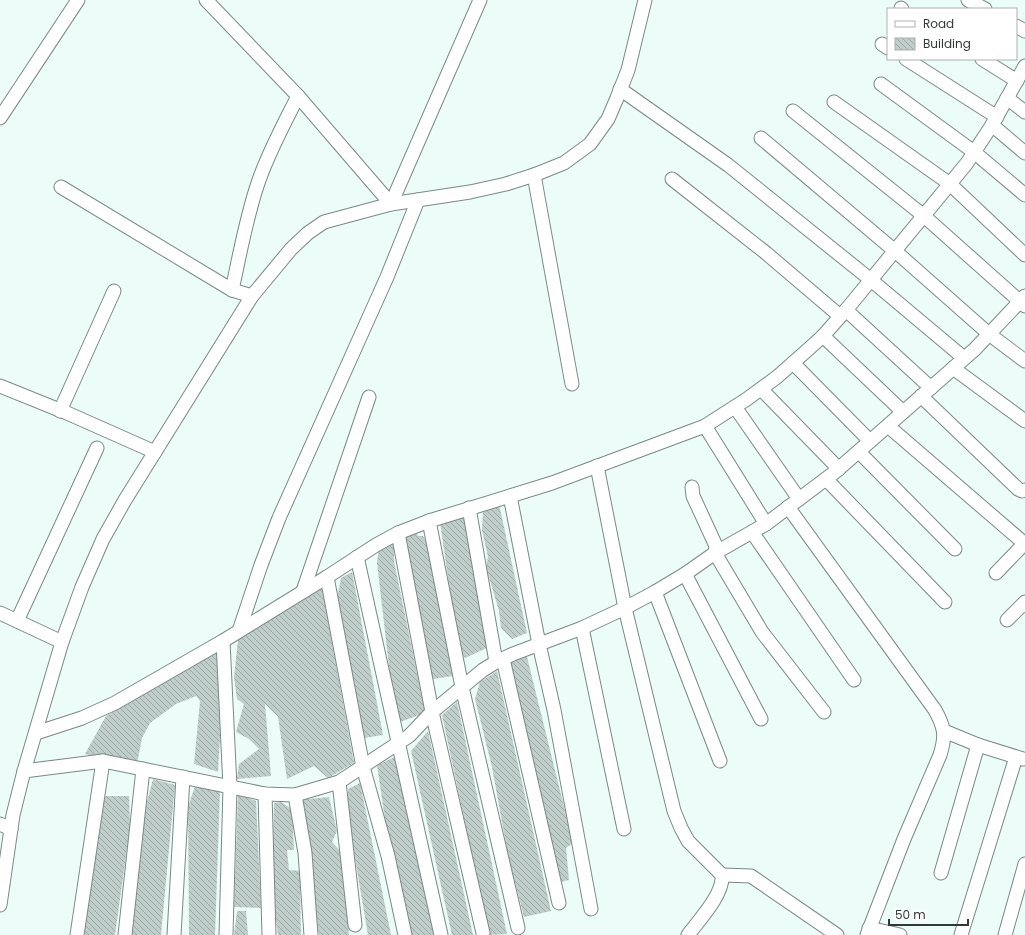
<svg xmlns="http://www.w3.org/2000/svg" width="1025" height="935" font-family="Poppins,sans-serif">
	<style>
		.building { fill: url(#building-back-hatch) }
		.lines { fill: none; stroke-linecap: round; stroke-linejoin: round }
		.minor-casing { stroke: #7b8986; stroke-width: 15 }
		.minor { stroke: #fff; stroke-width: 13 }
	</style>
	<defs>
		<pattern id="building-back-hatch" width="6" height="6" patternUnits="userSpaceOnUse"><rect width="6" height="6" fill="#bfcecb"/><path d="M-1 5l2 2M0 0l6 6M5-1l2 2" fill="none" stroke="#9ca8a6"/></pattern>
	</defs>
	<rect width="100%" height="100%" fill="#ecfcf8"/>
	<!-- building -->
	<g class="building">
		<polygon points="499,504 527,633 512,639 501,628 499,611 486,567 488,557 482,530 483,511"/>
		<polygon points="465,514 487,648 465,658 458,647 440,522"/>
		<polygon points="415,529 418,536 423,536 433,554 453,676 427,680 406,535"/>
		<polygon points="394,542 394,561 425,713 397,723 391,683 377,563 379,547"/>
		<polygon points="352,572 383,735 364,738 337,599 341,578"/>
		<polygon points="322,589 354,763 328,778 314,766 287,779 278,717 265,704 271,776 237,779 239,764 259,749 249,739 236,732 244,704 237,699 234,677 238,640"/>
		<polygon points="218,648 221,720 218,772 194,764 200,701 196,696 176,704 150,723 142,738 137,764 85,754 106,716"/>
		<polygon points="526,653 573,843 566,848 569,880 561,882 508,660"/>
		<polygon points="497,671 551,911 524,917 508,855 492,767 475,699 480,682"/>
		<polygon points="457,702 507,934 489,935 442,715"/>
		<polygon points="428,731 473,935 452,935 411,751"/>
		<polygon points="395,757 435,935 412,935 385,819 377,765"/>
		<polygon points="153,779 175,785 161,935 130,935 140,829"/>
		<polygon points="360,783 391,935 368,935 348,817 348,789"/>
		<polygon points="195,786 220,790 215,935 189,935 188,807"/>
		<polygon points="238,794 256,801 261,908 234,907"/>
		<polygon points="105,796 129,796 130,827 115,935 83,935"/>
		<polygon points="329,797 337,831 332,842 341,852 349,935 319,935 302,798 309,799"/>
		<polygon points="281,802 292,809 294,850 287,850 289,870 302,871 300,885 301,935 278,935 272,892 274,803"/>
		<polygon points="237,911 246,911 248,935 234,935"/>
	</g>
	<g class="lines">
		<defs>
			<g id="minor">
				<polyline points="206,0 298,96 391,204 480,0"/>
				<polyline points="968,0 985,9"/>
				<polyline points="901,8 902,9"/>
				<polyline points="1016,26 1025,31"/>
				<polyline points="882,44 888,48"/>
				<polyline points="906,59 997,117"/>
				<polyline points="982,59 1017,81"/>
				<polyline points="881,84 974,152 1025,195"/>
				<polyline points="620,89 728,165 871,280 964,358"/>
				<polyline points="1007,98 1025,112"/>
				<polyline points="834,102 950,184 1025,255"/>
				<polyline points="793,111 924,216 1025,306"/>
				<polyline points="0,118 78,0"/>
				<polyline points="992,125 1025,153"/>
				<polyline points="761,138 895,251 989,334 1025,361"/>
				<polyline points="534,175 572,384"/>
				<polyline points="672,179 766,253 840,316"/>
				<polyline points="61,187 232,290 252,296"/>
				<path d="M232,290C240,254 246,218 258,183C268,153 284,124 298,96"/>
				<polyline points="846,310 931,388"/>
				<polyline points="823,336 903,412"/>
				<polyline points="793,363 870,441"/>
				<polyline points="953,368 1025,421"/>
				<polyline points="0,386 67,413 155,452"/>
				<polyline points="761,389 839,469"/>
				<polyline points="921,396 1018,489 1022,491 1025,490"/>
				<polyline points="735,407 799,499"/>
				<polyline points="60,411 114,291"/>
				<polyline points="705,426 766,524"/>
				<polyline points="888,426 1025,544"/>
				<polyline points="859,452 955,549"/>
				<path d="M597,466L625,608L674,811L681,828L688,841L722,875C724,894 699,920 688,935"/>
				<polyline points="826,479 945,602"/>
				<polyline points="692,487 693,496 716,546 715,553 762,632 824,712"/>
				<polyline points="510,496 539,644 554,710 591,909"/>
				<path d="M788,507L935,710C945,728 946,736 940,755L904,839L867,935"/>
				<polyline points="469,508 496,662"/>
				<polyline points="429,521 462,687 518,928"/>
				<polyline points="752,532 854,680"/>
				<polyline points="398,533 432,712 483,933"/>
				<polyline points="357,557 441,935"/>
				<polyline points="996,573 1025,543"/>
				<polyline points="685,574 761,719"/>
				<polyline points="327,577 363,767 388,856 405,935"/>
				<polyline points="303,591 369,397"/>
				<polyline points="655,592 720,761"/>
				<polyline points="0,613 62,642"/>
				<polyline points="1007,620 1025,602"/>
				<polyline points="17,621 97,448"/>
				<polyline points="582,628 624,829"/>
				<polyline points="239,631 261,565 279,518 387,277 418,200"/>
				<polyline points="223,641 230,787 226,935"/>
				<polyline points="503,659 559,903"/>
				<polyline points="944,731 978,745 1023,759"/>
				<polyline points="36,733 82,718 115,703 223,641 327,577 376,545 398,533 429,521 552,483 705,426 747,399 777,377 803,354 823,336 846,310 967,163 992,125 1025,66"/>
				<polyline points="24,771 103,761 265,794 295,795 339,782 409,736 432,712 483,670 496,662 513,654 582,628 625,608 655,592 685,574 715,553 766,524 835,472 975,349 1025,296"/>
				<polyline points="339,782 355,925"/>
				<polyline points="265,794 269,935"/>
				<polyline points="295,795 305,853 311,935"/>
				<polyline points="0,824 11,829"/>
				<polyline points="941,873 978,745"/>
				<polyline points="722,875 751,876 837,935"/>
				<polyline points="0,905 13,815 24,771 62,642 82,587 103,539 125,500 252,296 291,249 308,233 324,222 391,204 470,192 506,184 534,175 564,163 590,144 608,119 617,98 628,70 645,0"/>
				<polyline points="869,928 900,935"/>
				<polyline points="77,935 103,761"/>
				<polyline points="125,935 143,769"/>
				<polyline points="174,935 183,777"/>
				<polyline points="961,935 1016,757"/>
				<polyline points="1005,935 1025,864"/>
			</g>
		</defs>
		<!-- minor casing -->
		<use href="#minor" class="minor-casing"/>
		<!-- minor -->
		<use href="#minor" class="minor"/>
	</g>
	<!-- legend -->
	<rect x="887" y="8" width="130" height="52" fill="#ffffff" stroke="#adafaf"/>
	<rect x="895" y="21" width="20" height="6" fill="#ffffff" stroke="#adafaf"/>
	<text x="923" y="28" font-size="12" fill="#323837">Road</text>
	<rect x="895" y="38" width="20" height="12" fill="url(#building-back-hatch)" stroke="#adafaf"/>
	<text x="923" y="48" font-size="12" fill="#323837">Building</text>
	<!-- scale -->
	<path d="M889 919v6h79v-6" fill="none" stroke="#323837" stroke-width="2"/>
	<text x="895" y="919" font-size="12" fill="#323837" stroke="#ffffff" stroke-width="3" paint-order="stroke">50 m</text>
</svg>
